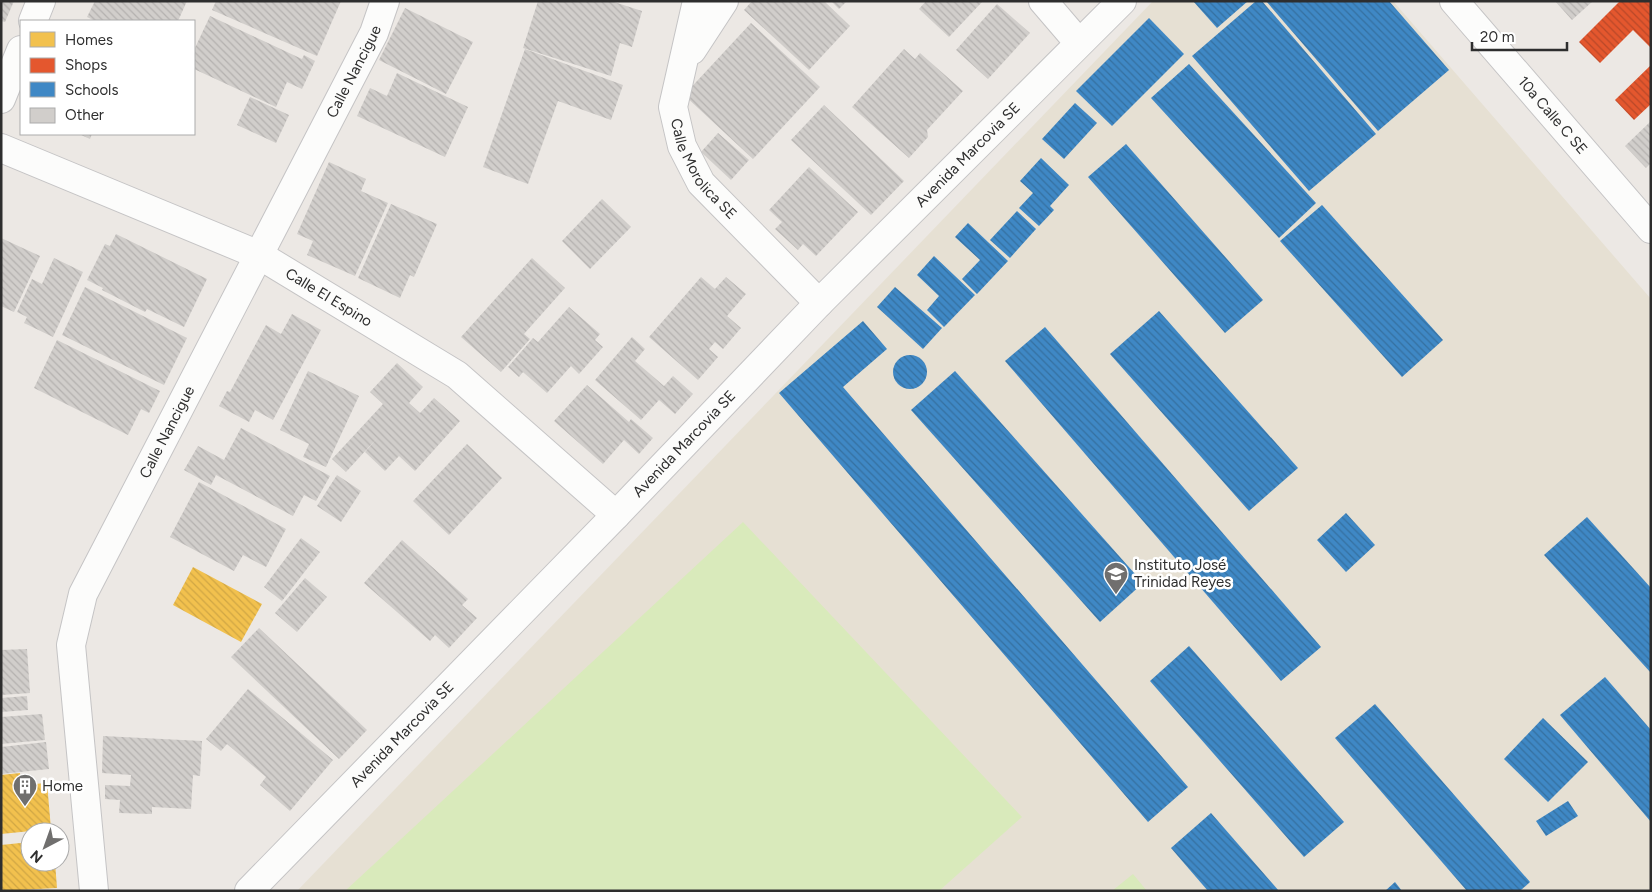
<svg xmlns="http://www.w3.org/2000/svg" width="1652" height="892" font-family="Figtree,sans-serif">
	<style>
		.education { fill: #e6e0d3 }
		.pitch { fill: #d9eabb }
		.homes { fill: url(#homes-back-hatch) }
		.shops { fill: url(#shops-back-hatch) }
		.schools { fill: url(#schools-back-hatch) }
		.building { fill: url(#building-back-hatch) }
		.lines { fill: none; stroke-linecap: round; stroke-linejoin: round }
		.minor-casing { stroke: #c5c4c5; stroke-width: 30 }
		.minor { stroke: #fcfcfb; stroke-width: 28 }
		.labels { text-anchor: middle; stroke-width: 5; stroke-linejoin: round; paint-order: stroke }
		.street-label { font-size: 15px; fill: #2e2e2e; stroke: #fff }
		.poi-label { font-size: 15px; fill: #2e2e2e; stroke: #fff; text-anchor: start }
	</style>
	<defs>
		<pattern id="homes-back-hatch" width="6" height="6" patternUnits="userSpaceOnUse" patternTransform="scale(1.25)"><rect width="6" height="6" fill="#f2c14e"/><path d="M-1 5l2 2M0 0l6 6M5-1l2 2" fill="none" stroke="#d0a644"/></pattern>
		<pattern id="shops-back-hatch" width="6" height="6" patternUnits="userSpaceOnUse" patternTransform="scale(1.25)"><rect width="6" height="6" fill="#e4572e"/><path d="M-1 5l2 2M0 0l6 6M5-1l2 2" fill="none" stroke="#b94828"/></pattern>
		<pattern id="schools-back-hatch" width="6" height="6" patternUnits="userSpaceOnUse" patternTransform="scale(1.25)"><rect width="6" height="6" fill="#3f88c5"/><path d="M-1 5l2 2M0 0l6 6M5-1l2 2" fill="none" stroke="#3570a0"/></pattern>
		<pattern id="building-back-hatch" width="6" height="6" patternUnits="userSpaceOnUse" patternTransform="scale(1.25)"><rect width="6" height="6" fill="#d1cecb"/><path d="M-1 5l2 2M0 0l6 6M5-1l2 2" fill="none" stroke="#b4b1af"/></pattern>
	</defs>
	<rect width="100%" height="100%" fill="#ece8e4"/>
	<!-- education -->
	<polygon class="education" points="1153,1 1393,1 1651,299 1651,891 297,891"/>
	<!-- pitch -->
	<g class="pitch">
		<polygon points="743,522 1022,817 939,891 345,891"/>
		<polygon points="1133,874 1147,891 1112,891"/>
	</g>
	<!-- homes -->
	<g class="homes">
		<polygon points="193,567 262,604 241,642 173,605"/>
		<polygon points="20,773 21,785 47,783 51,829 1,834 1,775"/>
		<polygon points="30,842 30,862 55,862 57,888 1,891 1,845"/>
	</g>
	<!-- shops -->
	<g class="shops">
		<polygon points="1620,1 1651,1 1651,48 1633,30 1600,63 1579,42"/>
		<polygon points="1651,65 1651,104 1634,120 1615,100"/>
	</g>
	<!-- schools -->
	<g class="schools">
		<polygon points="1193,1 1248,1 1217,28"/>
		<polygon points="1256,1 1262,1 1376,134 1309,191 1192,56"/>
		<polygon points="1266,1 1389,1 1449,70 1378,131"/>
		<polygon points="1149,18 1184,54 1112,126 1076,91"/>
		<polygon points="1189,64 1316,203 1279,238 1151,98"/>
		<polygon points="1075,103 1097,123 1064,159 1042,139"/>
		<polygon points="1126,144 1263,300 1225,333 1088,177"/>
		<polygon points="1041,158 1069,185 1050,206 1054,210 1039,226 1019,208 1033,193 1020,181"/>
		<polygon points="1322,205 1443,340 1402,377 1280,241"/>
		<polygon points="1017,211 1036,229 1010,258 990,240"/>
		<polygon points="968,223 1008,261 977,294 962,279 980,260 955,237"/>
		<polygon points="934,256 975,295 944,327 927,310 939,296 917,275"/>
		<polygon points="895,287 942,328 923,349 877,307"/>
		<polygon points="1159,311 1298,468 1249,511 1110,354"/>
		<polygon points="863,321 887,349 843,387 1188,787 1148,822 779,393"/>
		<polygon points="1045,327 1321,647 1281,681 1005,361"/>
		<circle cx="910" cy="372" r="17"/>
		<polygon points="955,371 1143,583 1100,622 911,410"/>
		<polygon points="1346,513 1375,545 1346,572 1317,540"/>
		<polygon points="1587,517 1651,588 1651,673 1544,555"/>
		<polygon points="1189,646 1344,822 1304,857 1150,681"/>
		<polygon points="1605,677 1651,730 1651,822 1560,715"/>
		<polygon points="1375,704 1530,882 1520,891 1467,891 1335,738"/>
		<polygon points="1543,718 1588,762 1548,802 1504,759"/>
		<polygon points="1568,801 1578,816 1546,836 1536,821"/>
		<polygon points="1211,813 1279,891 1208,891 1171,848"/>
		<polygon points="1395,882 1402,891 1385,891"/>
	</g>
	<!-- building -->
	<g class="building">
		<polygon points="1,1 14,1 5,22 1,21"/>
		<polygon points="95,1 187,1 178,21 95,21 87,17"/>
		<polygon points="216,1 341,1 317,56 212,10"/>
		<polygon points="538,1 611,1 642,11 632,47 620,43 611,76 523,48"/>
		<polygon points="752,1 824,1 850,26 809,70 744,10"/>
		<polygon points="831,1 847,1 839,9"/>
		<polygon points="926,1 983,1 949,37 919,9"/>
		<polygon points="1555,1 1593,1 1572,20"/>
		<polygon points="997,4 1030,33 988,79 956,50"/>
		<polygon points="405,8 473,42 446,94 379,60"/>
		<polygon points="210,16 302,59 304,55 315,61 302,89 287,82 276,107 194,69 194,50"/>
		<polygon points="751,23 820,87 753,159 684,95"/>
		<polygon points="525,49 623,85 611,120 558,101 528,184 483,167"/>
		<polygon points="904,49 915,59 920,53 963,91 927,130 928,137 909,158 852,107"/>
		<polygon points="397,73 468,107 445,157 357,116 370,88 387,96"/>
		<polygon points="250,97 289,115 276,143 237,125"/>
		<polygon points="824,105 904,181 871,215 791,140"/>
		<polygon points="1651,121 1651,163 1646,168 1625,146"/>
		<polygon points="718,133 749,160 731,180 701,152"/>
		<polygon points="79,134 92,134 90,139"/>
		<polygon points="329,162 366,179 361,191 388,203 355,276 307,255 313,241 297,234"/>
		<polygon points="809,167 858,212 816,256 803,244 798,250 775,229 782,222 769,210"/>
		<polygon points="602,199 631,227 590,269 562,241"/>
		<polygon points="391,204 437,224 414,277 410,275 400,298 358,278"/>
		<polygon points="116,234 207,279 184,327 147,309 145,312 102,290 103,288 87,280 105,244 110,246"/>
		<polygon points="1,238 40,256 14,312 1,306"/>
		<polygon points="54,258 83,272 53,337 24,323 27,317 17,312 32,279 42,284"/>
		<polygon points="532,258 565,288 524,334 530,339 501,372 461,337"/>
		<polygon points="701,277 715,289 726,277 746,294 727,316 741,328 723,349 715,342 709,349 718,357 698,380 649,337"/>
		<polygon points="85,287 187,338 164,385 62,335"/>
		<polygon points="569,307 600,334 595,340 603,347 579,374 571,366 547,393 523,372 519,377 508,367 533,338 538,342"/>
		<polygon points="292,314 321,330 273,420 255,410 249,422 219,406 227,391 230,392 266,325 281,334"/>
		<polygon points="632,337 645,349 635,361 664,386 673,376 693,394 675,414 659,400 641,420 595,380"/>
		<polygon points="57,340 160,391 149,413 141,409 128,435 34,388"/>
		<polygon points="397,363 423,387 409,403 420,413 434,398 460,421 415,471 399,456 385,471 365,452 379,436 346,472 332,459 383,404 370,392"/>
		<polygon points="308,371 359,396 326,467 303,457 309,444 280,430"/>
		<polygon points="587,385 629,422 631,419 653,438 639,454 624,440 603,464 554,421"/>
		<polygon points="241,428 330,476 316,501 304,495 293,516 216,475 211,485 184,470 198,446 224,460"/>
		<polygon points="467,444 502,478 449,535 413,501"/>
		<polygon points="337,475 361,491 341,522 317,506"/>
		<polygon points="199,482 286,529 266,567 243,555 234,571 170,537"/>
		<polygon points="301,538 320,552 282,601 264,587"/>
		<polygon points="402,540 468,599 462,605 477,618 449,648 435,635 430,641 364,583"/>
		<polygon points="305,578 327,597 297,632 275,613"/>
		<polygon points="259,628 367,730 339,759 231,657"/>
		<polygon points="27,649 30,693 1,695 1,650"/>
		<polygon points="248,689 333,760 290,811 260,785 266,777 227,744 221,751 206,739"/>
		<polygon points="27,696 28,710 1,712 1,698"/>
		<polygon points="42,714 45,740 1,744 1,717"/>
		<polygon points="103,736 202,741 200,776 193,775 191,809 152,807 152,814 119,813 120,800 105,799 105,785 130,786 131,775 102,773"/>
		<polygon points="46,742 49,769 1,774 1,747"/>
	</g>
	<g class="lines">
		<defs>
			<g id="minor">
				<path id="s1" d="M697,1L673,107L682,146L701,183L819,303"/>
				<polyline points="1043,1 1079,43"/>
				<path id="s2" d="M1454,1L1651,229"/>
				<polyline points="33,21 41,1"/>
				<polyline points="692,50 724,1"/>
				<polyline points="1,99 21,50"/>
				<path id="s3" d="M1,148L259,255L457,375L616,515"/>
				<path id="s4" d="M94,891L71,645L83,594L374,33L385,1"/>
				<path id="s5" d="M249,891L616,515L819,303L1122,1"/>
			</g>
		</defs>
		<!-- minor casing -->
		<use href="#minor" class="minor-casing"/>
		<!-- minor -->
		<use href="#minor" class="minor"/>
	</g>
	<!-- icons -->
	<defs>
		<symbol id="university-pin" viewBox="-11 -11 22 30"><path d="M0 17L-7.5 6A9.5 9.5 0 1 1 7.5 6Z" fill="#706f6e" stroke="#fff"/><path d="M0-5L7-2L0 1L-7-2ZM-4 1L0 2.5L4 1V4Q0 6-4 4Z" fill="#fff"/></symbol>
		<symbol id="building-pin" viewBox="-11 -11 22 30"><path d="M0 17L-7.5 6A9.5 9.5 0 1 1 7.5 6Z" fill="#706f6e" stroke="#fff"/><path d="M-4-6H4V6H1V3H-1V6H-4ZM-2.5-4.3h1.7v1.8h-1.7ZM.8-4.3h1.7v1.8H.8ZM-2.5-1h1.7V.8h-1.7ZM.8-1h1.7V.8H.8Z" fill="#fff"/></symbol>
	</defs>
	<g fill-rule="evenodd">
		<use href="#university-pin" x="1102" y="560" width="28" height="38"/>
		<use href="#building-pin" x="11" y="772" width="28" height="38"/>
	</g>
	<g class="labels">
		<!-- street labels -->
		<g class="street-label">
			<text dy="5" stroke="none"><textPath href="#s4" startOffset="888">Calle Nancigue</textPath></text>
			<text dy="5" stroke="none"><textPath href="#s2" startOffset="151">10a Calle C SE</textPath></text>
			<text dy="5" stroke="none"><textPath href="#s5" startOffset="1029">Avenida Marcovia SE</textPath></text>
			<text dy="5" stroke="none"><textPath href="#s1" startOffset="179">Calle Morolica SE</textPath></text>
			<text dy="5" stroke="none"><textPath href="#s3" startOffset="361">Calle El Espino</textPath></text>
			<text dy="5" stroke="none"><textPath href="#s4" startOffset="482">Calle Nancigue</textPath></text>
			<text dy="5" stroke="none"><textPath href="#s5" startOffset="624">Avenida Marcovia SE</textPath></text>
			<text dy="5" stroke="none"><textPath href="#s5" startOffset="219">Avenida Marcovia SE</textPath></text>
		</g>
		<!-- poi labels -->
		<g class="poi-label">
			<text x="1134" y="570">Instituto José<tspan x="1134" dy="17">Trinidad Reyes</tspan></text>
			<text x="42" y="791">Home</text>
		</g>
	</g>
	<!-- border -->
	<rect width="1652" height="892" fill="none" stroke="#2e2e2e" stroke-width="5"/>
	<!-- legend -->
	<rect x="20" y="20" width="175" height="115" fill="#ffffff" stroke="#ababab"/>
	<rect x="30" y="32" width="25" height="15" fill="#f2c14e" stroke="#ababab"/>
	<text x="65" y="45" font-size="15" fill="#2e2e2e">Homes</text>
	<rect x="30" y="58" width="25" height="15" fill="#e4572e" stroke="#ababab"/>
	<text x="65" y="70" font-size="15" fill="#2e2e2e">Shops</text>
	<rect x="30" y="82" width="25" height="15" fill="#3f88c5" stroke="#ababab"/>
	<text x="65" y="95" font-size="15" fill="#2e2e2e">Schools</text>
	<rect x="30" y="108" width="25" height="15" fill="#d1cecb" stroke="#ababab"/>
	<text x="65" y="120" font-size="15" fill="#2e2e2e">Other</text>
	<!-- north arrow -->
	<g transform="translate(45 847) rotate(221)"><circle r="24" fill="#ffffff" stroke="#ababab"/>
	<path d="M0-4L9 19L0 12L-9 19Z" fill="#706f6e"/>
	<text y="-8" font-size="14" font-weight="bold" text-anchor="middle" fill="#2e2e2e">N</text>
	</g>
	<!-- scale -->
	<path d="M1472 42v8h95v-8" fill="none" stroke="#2e2e2e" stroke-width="2.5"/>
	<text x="1480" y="42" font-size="15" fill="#2e2e2e" stroke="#ffffff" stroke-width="4" paint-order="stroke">20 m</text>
</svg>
